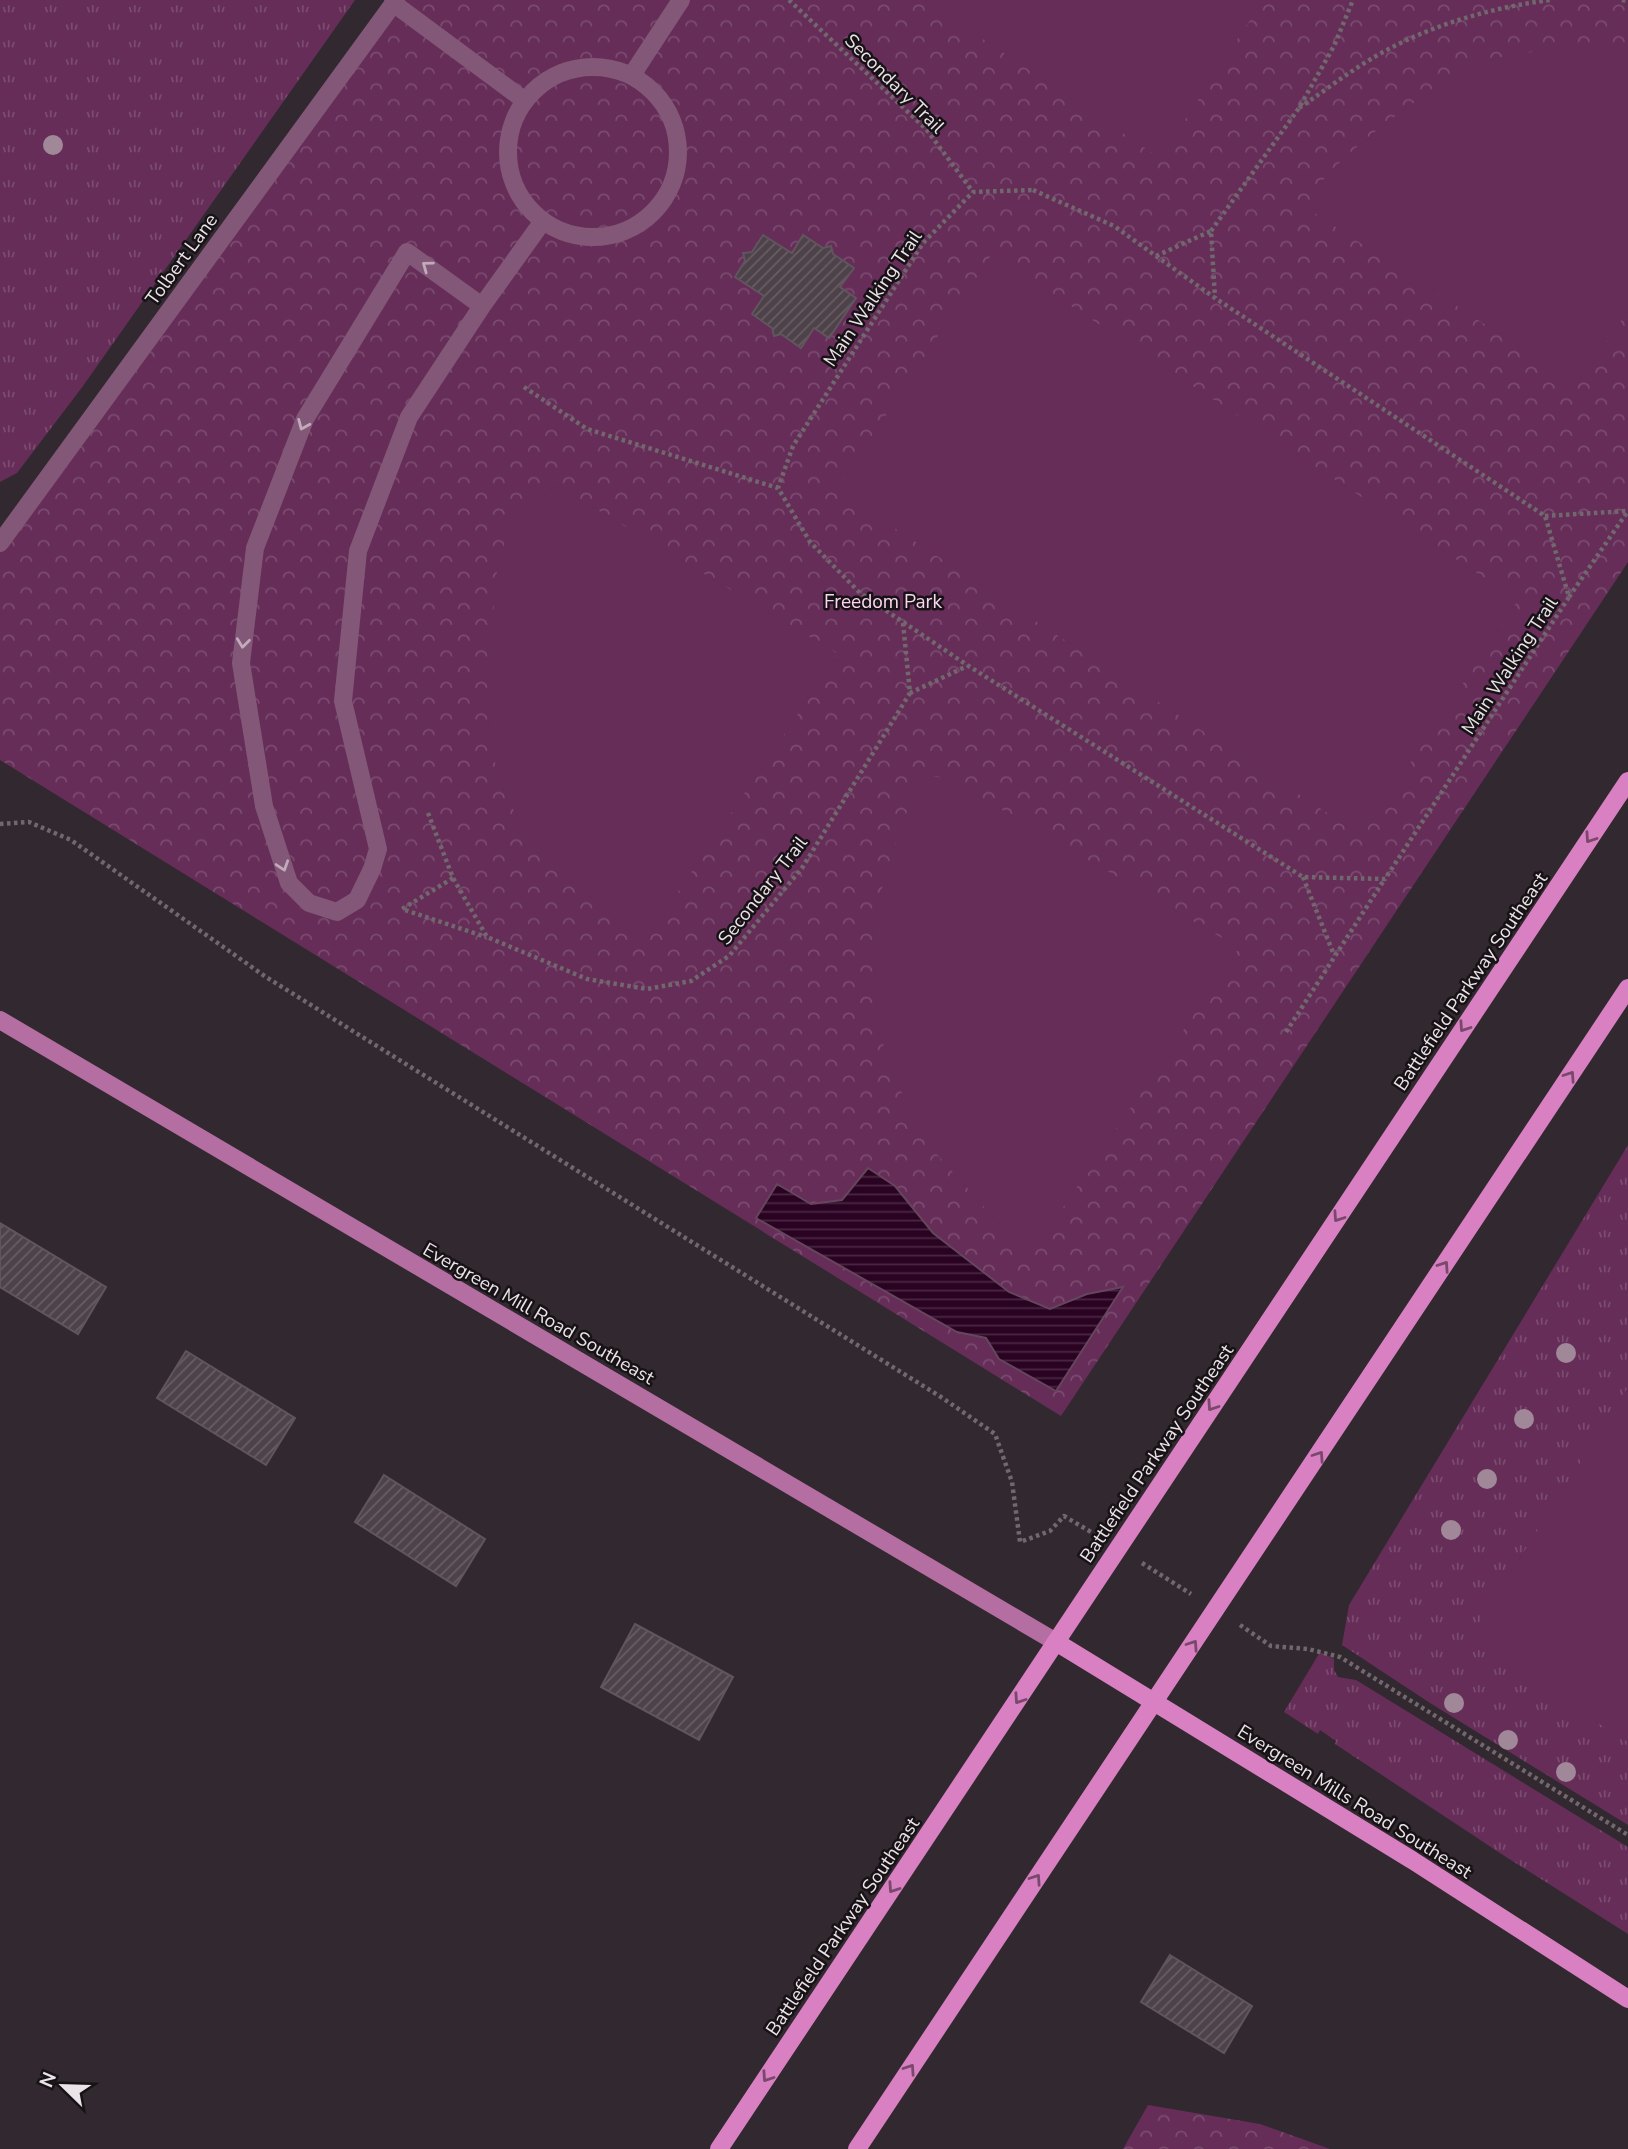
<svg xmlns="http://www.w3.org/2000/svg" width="1628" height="2149" font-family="'Nunito Sans',sans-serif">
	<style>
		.grass { fill: url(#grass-tufts) }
		.forest { fill: url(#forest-crowns) }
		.garden { fill: #652d58 }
		.water { fill: url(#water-rules); stroke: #64465d; stroke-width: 2 }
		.building { fill: url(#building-hatch); stroke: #61555d; stroke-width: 2 }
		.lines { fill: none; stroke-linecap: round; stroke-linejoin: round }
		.path { stroke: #71686e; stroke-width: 4.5; stroke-dasharray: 3.5 3.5; stroke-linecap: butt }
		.service { stroke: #835777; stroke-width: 18 }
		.minor { stroke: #835777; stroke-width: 18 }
		.secondary { stroke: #b46ea1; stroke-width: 18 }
		.primary { stroke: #d980c2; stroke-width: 18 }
		.tree { fill: #a18899 }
		.oneway { stroke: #c1abba }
		.oneway2 { stroke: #78496c }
		.labels { text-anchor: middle; stroke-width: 5; stroke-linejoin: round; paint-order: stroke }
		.street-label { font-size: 19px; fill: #eae3e7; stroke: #171215 }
		.park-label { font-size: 19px; fill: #fbd6f0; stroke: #171215 }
	</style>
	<defs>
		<pattern id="grass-tufts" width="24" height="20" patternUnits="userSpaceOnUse" patternTransform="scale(1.75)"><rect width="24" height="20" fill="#652d58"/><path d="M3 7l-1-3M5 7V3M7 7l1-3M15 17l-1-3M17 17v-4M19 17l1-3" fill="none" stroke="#7b4b70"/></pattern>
		<pattern id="forest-crowns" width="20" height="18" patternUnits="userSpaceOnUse" patternTransform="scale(1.75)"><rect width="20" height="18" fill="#652d58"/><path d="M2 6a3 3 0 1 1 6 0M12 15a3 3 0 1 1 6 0" fill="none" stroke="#7b4b70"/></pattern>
		<pattern id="water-rules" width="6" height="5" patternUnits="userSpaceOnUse" patternTransform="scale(1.75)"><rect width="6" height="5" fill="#2a0222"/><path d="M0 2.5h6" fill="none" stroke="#492742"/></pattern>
		<pattern id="building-hatch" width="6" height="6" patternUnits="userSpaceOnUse" patternTransform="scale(1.75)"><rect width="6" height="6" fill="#4d4249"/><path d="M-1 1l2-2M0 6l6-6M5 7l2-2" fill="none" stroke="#675d63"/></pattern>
	</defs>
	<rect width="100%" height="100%" fill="#32282f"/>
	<!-- grass -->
	<g class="grass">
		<polygon points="0,0 355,0 83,386 17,473 0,482"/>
		<polygon points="1628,1145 1628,1825 1430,1703 1342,1645 1349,1605"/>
		<polygon points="1320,1652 1334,1659 1334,1670 1338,1677 1356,1680 1628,1847 1628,1934 1506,1857 1335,1744 1336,1741 1320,1730 1318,1734 1284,1712"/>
	</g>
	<!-- forest -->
	<g class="forest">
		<polygon points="396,0 1628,0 1628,562 1061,1416 0,760 0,543"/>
		<polygon points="1148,2105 1260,2124 1330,2149 1123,2149"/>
	</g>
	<!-- garden -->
	<g class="garden">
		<polygon points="925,0 1263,0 1160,158"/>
		<path d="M1589,49L1628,53V311L1576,384L1313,212C1314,205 1313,197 1316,191C1333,158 1443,77 1479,64C1514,51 1551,50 1589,49Z"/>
		<polygon points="992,254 1518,600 1362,836 837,490"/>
		<polygon points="556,485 838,654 643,944 549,860 506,799 488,739 495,580 509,526"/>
		<polygon points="924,775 949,779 1239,948 1032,1253 997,1221 934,1151 906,1102 890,1066 878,1026 872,931 887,868 913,795"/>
		<polygon points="1628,1387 1628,1742 1468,1640"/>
	</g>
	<!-- water -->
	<polygon class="water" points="868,1168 895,1186 933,1233 1009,1292 1050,1309 1087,1294 1123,1287 1056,1391 999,1359 986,1338 957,1332 756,1218 777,1184 811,1204 842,1200"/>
	<!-- building -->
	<g class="building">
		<polygon points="763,235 792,253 803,235 823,248 831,246 833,254 854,268 840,287 856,298 829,338 814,328 801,348 781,334 774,336 772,328 752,314 764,296 735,277 745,261 743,253 752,252"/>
		<polygon points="0,1223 106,1287 78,1334 0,1287"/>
		<polygon points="186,1351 295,1418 266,1465 157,1398"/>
		<polygon points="384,1475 485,1539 456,1586 355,1522"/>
		<polygon points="635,1624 733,1677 699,1740 601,1687"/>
		<polygon points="1170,1955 1252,2006 1224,2053 1141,2002"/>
	</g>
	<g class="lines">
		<!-- path -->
		<g class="path">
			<polyline points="789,0 926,129 973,192"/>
			<polyline points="1622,0 1628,1"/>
			<path d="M1299,108C1323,92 1346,74 1371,59C1424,27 1488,8 1550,0"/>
			<polygon points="1033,190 1114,226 1215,298 1545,516 1569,597 1385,879 1303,877 967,665 860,593 810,542 778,488 793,446 923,243 973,192"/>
			<polyline points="1211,231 1299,108 1334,46 1353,0"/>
			<polyline points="1156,256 1211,231 1215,298"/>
			<polyline points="524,387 587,429 778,488"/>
			<polyline points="1545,516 1627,511"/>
			<polyline points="1569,597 1628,511"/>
			<polyline points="903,623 910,693 967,666"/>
			<polyline points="428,813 453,878 487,937 587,979 647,989 691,981 729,956 802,868 910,693"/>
			<polyline points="0,824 29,822 71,840 266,977 941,1397 995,1434 1012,1482 1020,1542 1050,1531 1064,1516 1096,1535"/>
			<polyline points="1303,877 1334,955"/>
			<polyline points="453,878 402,909 486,937"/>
			<polyline points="1286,1032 1384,880"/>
			<polyline points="1142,1563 1191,1594"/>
			<polyline points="1240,1625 1271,1646 1308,1649 1340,1657 1628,1835"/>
		</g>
		<!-- service -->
		<g class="service">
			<polyline points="632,75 681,0"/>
			<polyline points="482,306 407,252 305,419 255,548 241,663 264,806 289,883 309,903 337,912 357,900 372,869 378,849 343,701 358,551 409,417 482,306 543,221"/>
		</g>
		<!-- minor -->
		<g class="minor">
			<polyline points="393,3 524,100"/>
			<circle cx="593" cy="152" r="85"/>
			<polyline points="0,543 396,0"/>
		</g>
		<!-- secondary -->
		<polyline class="secondary" points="0,1020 1056,1642"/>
		<!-- primary -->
		<g class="primary">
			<polyline points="1056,1642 1412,1860 1628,1999"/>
			<polyline points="719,2149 1628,781"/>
			<polyline points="857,2149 1628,988"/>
		</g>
	</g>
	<!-- trees -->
	<g class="tree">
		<circle cx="53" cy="145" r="10"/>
		<circle cx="1566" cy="1353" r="10"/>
		<circle cx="1524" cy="1419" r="10"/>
		<circle cx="1487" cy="1479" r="10"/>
		<circle cx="1451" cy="1530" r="10"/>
		<circle cx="1454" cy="1703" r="10"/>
		<circle cx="1508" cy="1740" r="10"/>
		<circle cx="1566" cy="1772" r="10"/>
	</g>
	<!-- one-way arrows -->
	<defs><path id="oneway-chevron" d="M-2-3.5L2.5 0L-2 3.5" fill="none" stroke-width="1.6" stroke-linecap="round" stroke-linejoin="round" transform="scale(1.75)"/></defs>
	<g class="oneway">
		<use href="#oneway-chevron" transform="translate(427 266) rotate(-144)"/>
		<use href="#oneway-chevron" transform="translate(303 425) rotate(113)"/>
		<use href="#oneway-chevron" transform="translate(243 643) rotate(97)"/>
		<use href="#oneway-chevron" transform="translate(283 866) rotate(72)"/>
	</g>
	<g class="oneway2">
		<use href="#oneway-chevron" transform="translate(1590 838) rotate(124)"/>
		<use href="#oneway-chevron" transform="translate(1464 1027) rotate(124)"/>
		<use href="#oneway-chevron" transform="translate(1570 1076) rotate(-56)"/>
		<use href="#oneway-chevron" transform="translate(1338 1217) rotate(124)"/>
		<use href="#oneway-chevron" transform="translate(1444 1266) rotate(-56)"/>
		<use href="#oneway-chevron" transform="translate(1212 1406) rotate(124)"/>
		<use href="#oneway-chevron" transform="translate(1319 1456) rotate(-56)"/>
		<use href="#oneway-chevron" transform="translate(1193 1645) rotate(-56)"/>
		<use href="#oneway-chevron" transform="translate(1019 1699) rotate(124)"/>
		<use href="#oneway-chevron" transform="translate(1036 1879) rotate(-56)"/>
		<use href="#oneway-chevron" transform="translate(893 1888) rotate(124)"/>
		<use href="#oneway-chevron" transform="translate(910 2069) rotate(-56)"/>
		<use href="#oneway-chevron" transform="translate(767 2077) rotate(124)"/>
	</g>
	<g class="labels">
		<!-- street labels -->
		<g class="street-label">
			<text transform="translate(895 83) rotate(45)" y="7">Secondary Trail</text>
			<text transform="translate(181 259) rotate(-54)" y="7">Tolbert Lane</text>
			<text transform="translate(872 298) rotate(-56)" y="7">Main Walking Trail</text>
			<text transform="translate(1509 665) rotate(-57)" y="7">Main Walking Trail</text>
			<text transform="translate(762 890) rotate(-52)" y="7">Secondary Trail</text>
			<text transform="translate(1470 981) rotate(-56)" y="7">Battlefield Parkway Southeast</text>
			<text transform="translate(539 1313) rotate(30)" y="7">Evergreen Mill Road Southeast</text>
			<text transform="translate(1156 1453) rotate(-56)" y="7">Battlefield Parkway Southeast</text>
			<text transform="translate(1355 1801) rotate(32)" y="7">Evergreen Mills Road Southeast</text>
			<text transform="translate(842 1926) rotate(-56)" y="7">Battlefield Parkway Southeast</text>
		</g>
		<!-- park labels -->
		<g class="park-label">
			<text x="883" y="608">Freedom Park</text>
		</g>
	</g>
	<!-- north arrow -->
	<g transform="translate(63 2086) rotate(293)" stroke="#171215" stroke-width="5" paint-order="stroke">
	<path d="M0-5L12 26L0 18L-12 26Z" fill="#eae3e7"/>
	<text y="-10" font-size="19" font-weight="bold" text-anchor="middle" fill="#eae3e7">N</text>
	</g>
</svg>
